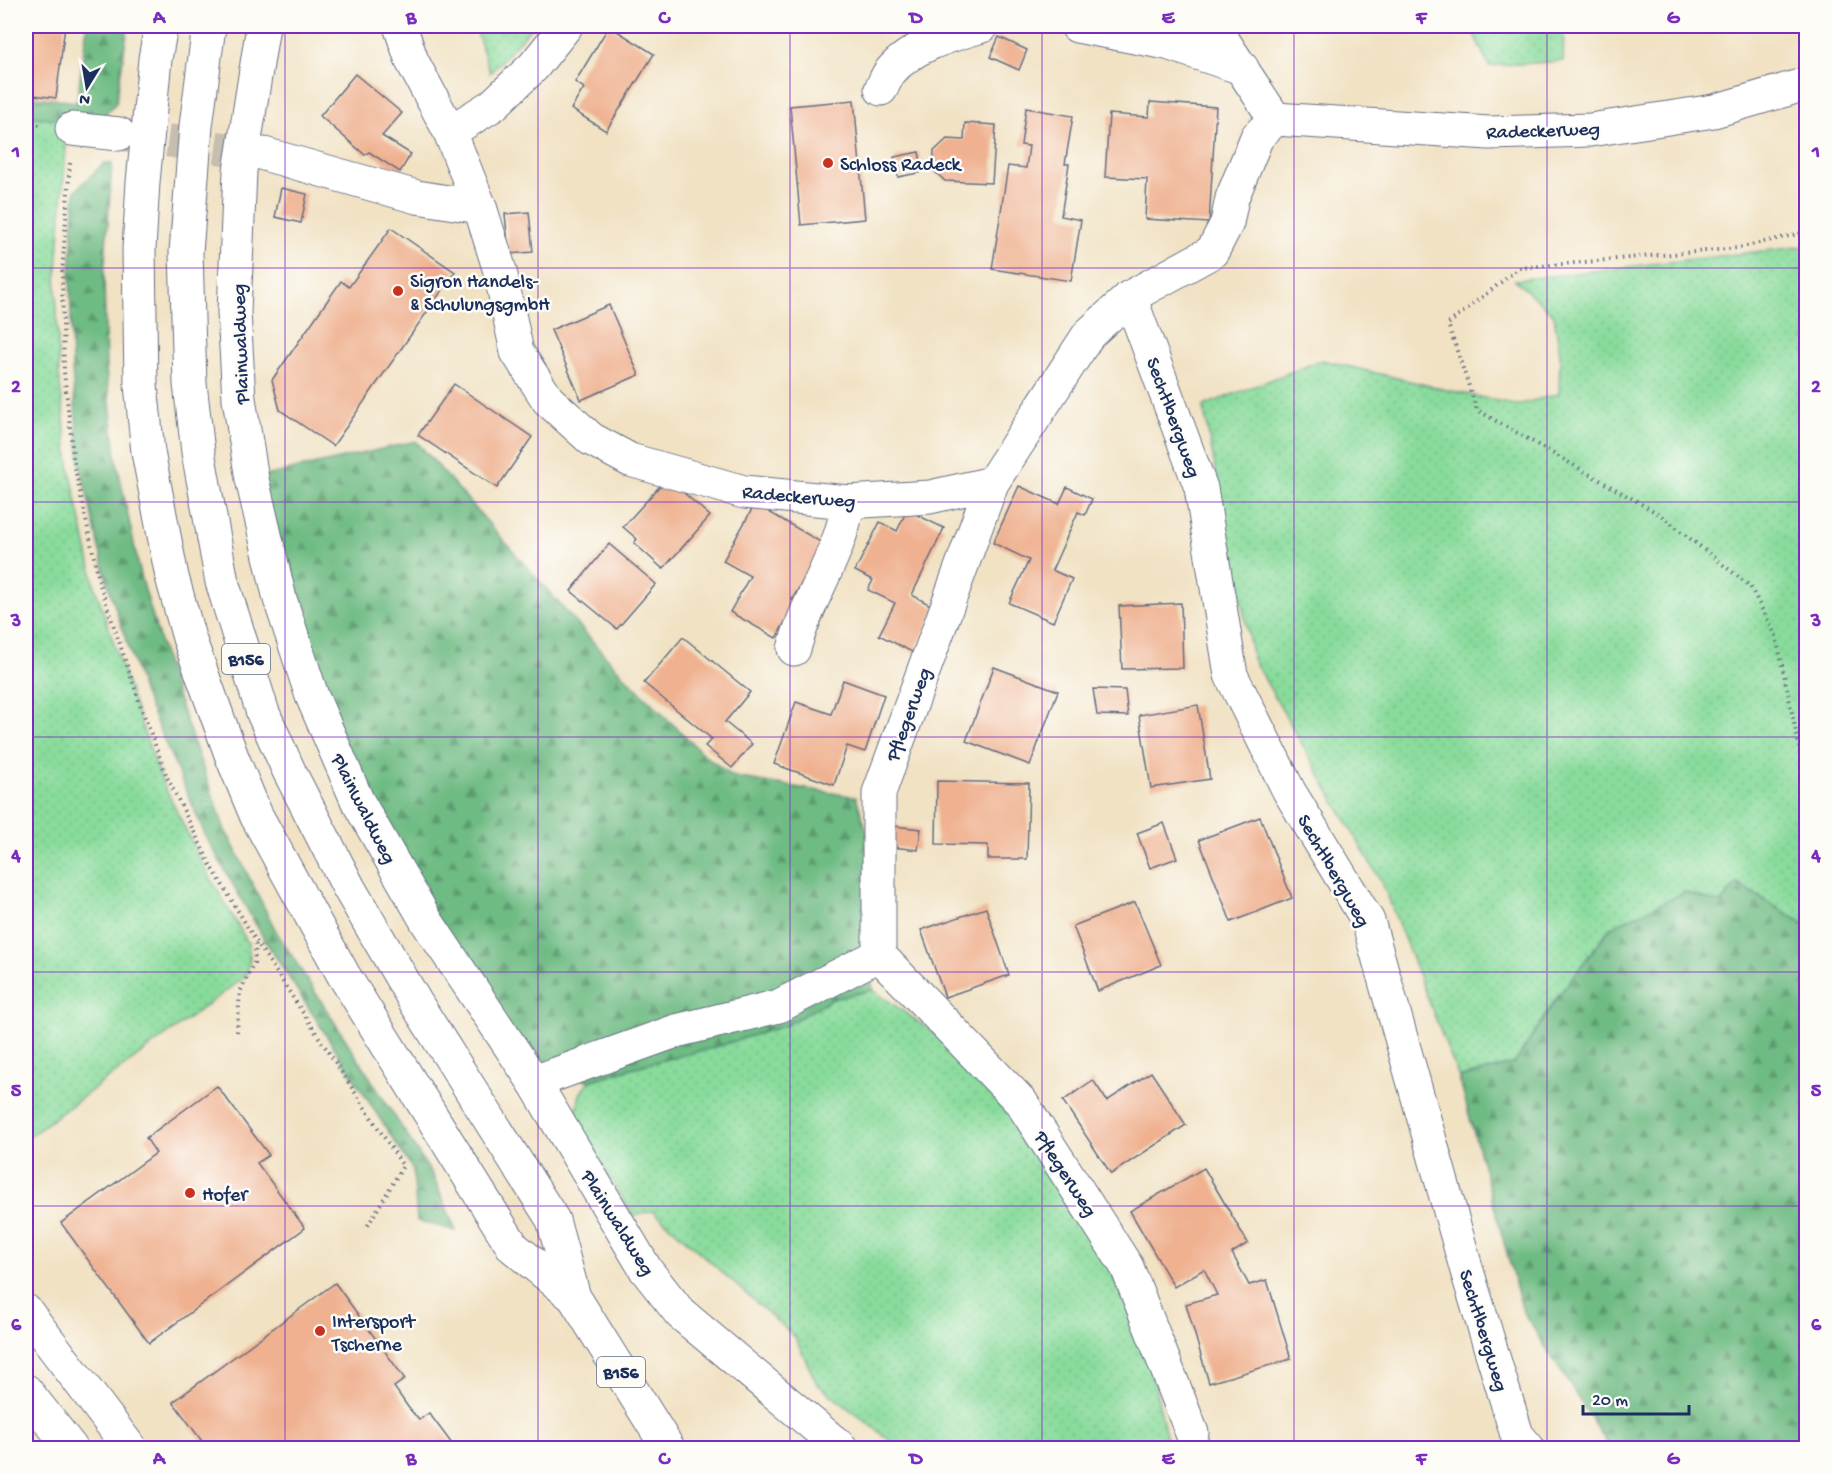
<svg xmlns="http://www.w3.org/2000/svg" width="1832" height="1474" font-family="'Gochi Hand',sans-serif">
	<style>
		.grass { fill: url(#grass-dots); stroke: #52857c; stroke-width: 1.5 }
		.forest { fill: url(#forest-firs); stroke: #447570; stroke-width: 1.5 }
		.building { fill: #efb190 }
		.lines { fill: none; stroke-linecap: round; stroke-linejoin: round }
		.minor-tunnel { stroke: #c6beb0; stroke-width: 33; stroke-dasharray: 33 16; stroke-linecap: butt }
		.minor-casing { stroke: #666e82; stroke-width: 35 }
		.major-casing { stroke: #666e82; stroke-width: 35 }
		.path { stroke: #666e82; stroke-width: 4; stroke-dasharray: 1.5 4.5; stroke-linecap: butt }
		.minor { stroke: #fff; stroke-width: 33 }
		.major { stroke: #fff; stroke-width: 33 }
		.grid { fill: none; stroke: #7b2cbf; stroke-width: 1.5; stroke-opacity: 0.55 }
		.poi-dot { fill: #c8321e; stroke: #fdfcf7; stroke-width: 2 }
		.labels { text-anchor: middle; stroke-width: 5; stroke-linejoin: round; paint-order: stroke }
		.shield { fill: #fdfcf7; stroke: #5f6c8c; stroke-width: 1.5 }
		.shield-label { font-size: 18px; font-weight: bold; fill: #1b2f5e }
		.street-label { font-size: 20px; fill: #1b2f5e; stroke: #fdfcf7 }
		.poi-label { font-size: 20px; fill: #1b2f5e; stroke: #fdfcf7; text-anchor: start }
		.neatline { fill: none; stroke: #7b2cbf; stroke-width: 2 }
		.grid-label { font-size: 20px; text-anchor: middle; font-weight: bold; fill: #7b2cbf }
	</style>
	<defs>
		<pattern id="grass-dots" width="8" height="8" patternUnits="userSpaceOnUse" patternTransform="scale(1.5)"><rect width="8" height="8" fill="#88db9b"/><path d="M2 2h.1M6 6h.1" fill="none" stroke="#75bc88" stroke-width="1.8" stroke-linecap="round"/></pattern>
		<pattern id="forest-firs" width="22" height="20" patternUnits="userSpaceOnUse" patternTransform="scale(1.5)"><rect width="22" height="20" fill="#6ebb83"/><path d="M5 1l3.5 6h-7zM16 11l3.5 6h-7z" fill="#5a986e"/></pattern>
	</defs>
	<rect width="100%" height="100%" fill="#fdfcf7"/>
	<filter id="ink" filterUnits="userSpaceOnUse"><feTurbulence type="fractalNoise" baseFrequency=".0167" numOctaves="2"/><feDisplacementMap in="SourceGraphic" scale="12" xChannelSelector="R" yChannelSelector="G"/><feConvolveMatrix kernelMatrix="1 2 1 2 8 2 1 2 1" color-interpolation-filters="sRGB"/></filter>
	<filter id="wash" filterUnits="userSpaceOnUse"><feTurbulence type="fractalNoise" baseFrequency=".008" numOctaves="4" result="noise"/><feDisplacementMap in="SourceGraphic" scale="24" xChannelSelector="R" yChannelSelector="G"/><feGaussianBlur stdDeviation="1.35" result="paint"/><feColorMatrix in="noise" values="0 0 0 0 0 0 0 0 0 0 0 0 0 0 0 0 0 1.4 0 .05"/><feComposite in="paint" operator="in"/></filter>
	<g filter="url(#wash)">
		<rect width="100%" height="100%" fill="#f1e2c4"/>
		<!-- grass -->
		<g class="grass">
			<polygon points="475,26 533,26 490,73"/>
			<polygon points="1470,26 1564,26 1563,61 1489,66"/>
			<polygon points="26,116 68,121 56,283 59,375 69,465 95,587 135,707 161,779 203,865 248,943 250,958 246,976 26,1139"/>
			<polygon points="1806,246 1806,925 1738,884 1720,903 1611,927 1556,999 1515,1063 1459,1078 1383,885 1253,659 1203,406 1322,360 1447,390 1517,405 1559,394 1560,354 1554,315 1515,280"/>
			<polygon points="873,990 940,1037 1002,1095 1092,1227 1147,1352 1169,1448 900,1448 817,1384 795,1337 653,1211 633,1216 574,1122 580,1094 589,1081 635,1067 712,1048 786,1025 832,999"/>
		</g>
		<!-- forest -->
		<g class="forest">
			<polygon points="87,26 128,26 116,103 99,120 68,121 26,116 26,96 77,102"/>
			<polygon points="104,163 112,164 104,276 106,370 117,463 140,573 171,679 224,827 276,931 433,1176 456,1231 417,1221 413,1170 263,937 207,839 144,694 107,582 80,463 72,370 70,275 75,191"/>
			<polygon points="416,441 618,670 704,755 734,777 856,797 872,847 865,945 873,990 832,999 786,1025 712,1048 635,1067 589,1081 525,1060 364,804 252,479"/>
			<polygon points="1737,884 1806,925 1806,1448 1610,1448 1523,1312 1459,1078 1515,1063 1556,999 1611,927 1685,892 1720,903"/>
		</g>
		<g id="blocks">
			<!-- building -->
			<g class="building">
				<polygon points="26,26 65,26 56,98 26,94"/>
				<polygon points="609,26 654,54 606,131 571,109 584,88 575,82"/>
				<polygon points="999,37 1027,50 1019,70 990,57"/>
				<polygon points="355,74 402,113 382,136 411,154 400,172 369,152 365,155 320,116"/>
				<polygon points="854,100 865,219 801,225 790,106"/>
				<polygon points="1150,102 1216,107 1209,223 1145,219 1147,179 1105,177 1109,114 1149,117"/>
				<polygon points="1026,108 1073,116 1065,164 1069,164 1061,216 1081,220 1071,281 992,269 1008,166 1026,168 1029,146 1021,145"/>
				<polygon points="965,123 996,125 992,183 945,181 933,170 934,151 947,139 964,140"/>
				<polygon points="919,152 923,172 898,177 894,157"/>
				<polygon points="281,188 307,194 301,223 275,217"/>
				<polygon points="529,212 533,252 509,254 505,214"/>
				<polygon points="391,228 455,272 333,446 280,410 272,380 341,281 349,287"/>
				<polygon points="609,305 639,375 581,400 551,330"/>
				<polygon points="454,384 532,437 497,488 418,435"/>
				<polygon points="667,478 710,516 663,569 634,543 637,539 623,527"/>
				<polygon points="1019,486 1059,504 1067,487 1092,499 1085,515 1078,512 1052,570 1072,579 1053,622 1009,603 1029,560 993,543"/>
				<polygon points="755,504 824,544 792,600 796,602 776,638 730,612 750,576 723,561"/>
				<polygon points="907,510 944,528 912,595 936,608 914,653 879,635 895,603 868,590 873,580 855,571 880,522 897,531"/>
				<polygon points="609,544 656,584 617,629 571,591"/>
				<polygon points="1181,603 1183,668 1122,669 1119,606"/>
				<polygon points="683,637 750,692 725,722 752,744 732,768 705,746 712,739 644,683"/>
				<polygon points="994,667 1058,691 1030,765 966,741"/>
				<polygon points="843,680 884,695 865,752 847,746 834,785 774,764 796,702 831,714"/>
				<polygon points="1093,689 1125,690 1128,716 1097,715"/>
				<polygon points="1198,705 1210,779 1151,788 1139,715"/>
				<polygon points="937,781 1029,783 1027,859 988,859 988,845 936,844"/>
				<polygon points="1260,817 1292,898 1231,922 1199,840"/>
				<polygon points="1164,823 1177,858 1150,868 1137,833"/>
				<polygon points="894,826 921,829 918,850 892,847"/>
				<polygon points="1135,902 1161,965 1098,991 1073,926"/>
				<polygon points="986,908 1009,975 945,997 921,930"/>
				<polygon points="1151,1072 1186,1125 1111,1174 1063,1101 1093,1080 1107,1101"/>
				<polygon points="217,1086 269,1155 257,1163 305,1228 149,1343 61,1223 156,1153 146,1138"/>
				<polygon points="1204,1168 1248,1243 1232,1253 1249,1285 1267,1280 1291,1359 1209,1383 1186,1304 1217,1295 1204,1269 1174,1287 1130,1211"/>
				<polygon points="335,1283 405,1379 394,1387 408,1407 419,1420 429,1413 455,1448 207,1448 173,1402"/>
			</g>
		</g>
	</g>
	<g filter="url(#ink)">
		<use href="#blocks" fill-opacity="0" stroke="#666e82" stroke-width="1.5"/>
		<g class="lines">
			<!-- minor-tunnel -->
			<polyline class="minor-tunnel" points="119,134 264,154"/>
			<defs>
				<g id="minor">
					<polyline points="263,26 240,171 234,312 239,399 252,479 280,599 312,696 357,800 427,922 534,1082 646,1270 680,1313 841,1448"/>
					<polyline points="400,26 412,61 450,132 480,207 500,271 517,352 548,400 591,439 630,460 744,492 848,502 930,497 992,483 1089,334 1130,297 1212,252 1227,223 1232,198 1257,137 1275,119 1489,133 1590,130 1714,111 1806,84"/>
					<polyline points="1077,26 1167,43 1242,68"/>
					<polyline points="1201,26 1226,45 1275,119"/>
					<path d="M881,89C884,84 886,77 890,72C911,46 951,35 982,26"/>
					<polyline points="72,129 119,134"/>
					<polyline points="450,132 493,105 534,66 566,26"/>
					<polyline points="264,154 417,197 480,207"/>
					<polyline points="1130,297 1201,488 1231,675 1289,791 1368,921 1467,1271 1517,1435 1528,1448"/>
					<path d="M794,649C807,598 841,555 848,502"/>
					<polyline points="879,955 1021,1102 1127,1267 1192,1433"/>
					<polyline points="534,1082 676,1031 779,1006 879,955 879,793 992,483"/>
					<polyline points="26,1311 130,1448"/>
					<polyline points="26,1391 71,1448"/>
				</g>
				<g id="major">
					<polyline points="161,26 155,59 143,182 139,249 141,385 148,452 172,577 189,638 232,757 256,815 343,974 513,1247 574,1297"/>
					<polyline points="209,26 196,126 186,252 190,384 198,452 222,582 263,713 289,771 349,888 416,1003 553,1220 574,1297 668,1448"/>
				</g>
			</defs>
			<!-- minor casing -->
			<use href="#minor" class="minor-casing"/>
			<!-- major casing -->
			<use href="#major" class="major-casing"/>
			<!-- path -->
			<g class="path">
				<polyline points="26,123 40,125"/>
				<polyline points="70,163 62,274 64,372 74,464 100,585 141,707 167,777 210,864 256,941 403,1166 367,1227"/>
				<polyline points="1806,232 1738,248 1519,268 1448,324 1477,410 1659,514 1750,586 1776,636 1806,780"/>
				<polyline points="237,1032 240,992 254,963 256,942"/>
			</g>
			<!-- minor -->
			<use href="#minor" class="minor"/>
			<!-- major -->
			<use href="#major" class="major"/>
		</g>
	</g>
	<!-- grid -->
	<path class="grid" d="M285,26V1448M538,26V1448M790,26V1448M1042,26V1448M1294,26V1448M1547,26V1448M26,268H1806M26,502H1806M26,737H1806M26,972H1806M26,1206H1806"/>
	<!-- markers -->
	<g class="poi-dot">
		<circle cx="828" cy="163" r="6"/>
		<circle cx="398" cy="291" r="6"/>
		<circle cx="190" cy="1193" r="6"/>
		<circle cx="320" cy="1331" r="6"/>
	</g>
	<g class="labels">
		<!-- shield labels -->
		<g class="shield">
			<rect x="222" y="644" width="48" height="30" rx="4.5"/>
			<rect x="597" y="1357" width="48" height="30" rx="4.5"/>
		</g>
		<g class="shield-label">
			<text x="246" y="665">B156</text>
			<text x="621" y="1378">B156</text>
		</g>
		<!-- street labels -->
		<g class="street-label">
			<text transform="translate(1543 129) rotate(-2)" y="7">Radeckerweg</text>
			<text transform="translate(239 344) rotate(-92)" y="7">Plainwaldweg</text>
			<text transform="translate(1175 417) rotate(70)" y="7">Sechtlbergweg</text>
			<text transform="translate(799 495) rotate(5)" y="7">Radeckerweg</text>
			<text transform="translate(907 714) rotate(-70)" y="7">Pflegerweg</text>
			<text transform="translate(365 808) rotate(63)" y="7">Plainwaldweg</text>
			<text transform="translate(1335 870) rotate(60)" y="7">Sechtlbergweg</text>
			<text transform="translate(1067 1173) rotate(57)" y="7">Pflegerweg</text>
			<text transform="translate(619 1222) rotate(58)" y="7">Plainwaldweg</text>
			<text transform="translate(1485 1330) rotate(73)" y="7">Sechtlbergweg</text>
		</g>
		<!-- poi labels -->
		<g class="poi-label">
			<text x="840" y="170">Schloss Radeck</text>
			<text x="410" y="287">Sigron Handels-<tspan x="410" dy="23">&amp; SchulungsgmbH</tspan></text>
			<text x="202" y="1200">Hofer</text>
			<text x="332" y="1327">Intersport<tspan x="332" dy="23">Tscherne</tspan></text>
		</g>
	</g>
	<!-- margin -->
	<rect width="1832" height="1474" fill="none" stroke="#fdfcf7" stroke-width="66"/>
	<!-- north arrow -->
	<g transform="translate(87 87) rotate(191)" stroke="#fdfcf7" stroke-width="4.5" paint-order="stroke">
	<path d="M0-4.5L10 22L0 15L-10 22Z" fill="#1b2f5e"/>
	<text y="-9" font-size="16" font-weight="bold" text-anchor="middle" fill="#1b2f5e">N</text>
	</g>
	<!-- scale -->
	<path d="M1583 1405v9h106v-9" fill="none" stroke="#1b2f5e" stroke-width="3"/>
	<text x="1592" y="1405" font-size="18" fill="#1b2f5e" stroke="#fdfcf7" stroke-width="4.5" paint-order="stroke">20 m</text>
	<rect x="33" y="33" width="1766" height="1408" class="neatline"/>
	<g class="grid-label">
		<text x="159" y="23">A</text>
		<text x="411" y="23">B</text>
		<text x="664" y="23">C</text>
		<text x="916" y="23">D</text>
		<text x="1168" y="23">E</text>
		<text x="1421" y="23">F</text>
		<text x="1673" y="23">G</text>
		<text x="16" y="157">1</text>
		<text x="1816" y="157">1</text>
		<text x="16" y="392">2</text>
		<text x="1816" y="392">2</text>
		<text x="16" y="626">3</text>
		<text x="1816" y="626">3</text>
		<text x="16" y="861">4</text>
		<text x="1816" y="861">4</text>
		<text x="16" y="1096">5</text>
		<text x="1816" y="1096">5</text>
		<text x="16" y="1330">6</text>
		<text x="1816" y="1330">6</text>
		<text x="159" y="1464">A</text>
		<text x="411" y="1464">B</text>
		<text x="664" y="1464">C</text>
		<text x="916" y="1464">D</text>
		<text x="1168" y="1464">E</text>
		<text x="1421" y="1464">F</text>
		<text x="1673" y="1464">G</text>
	</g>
</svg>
